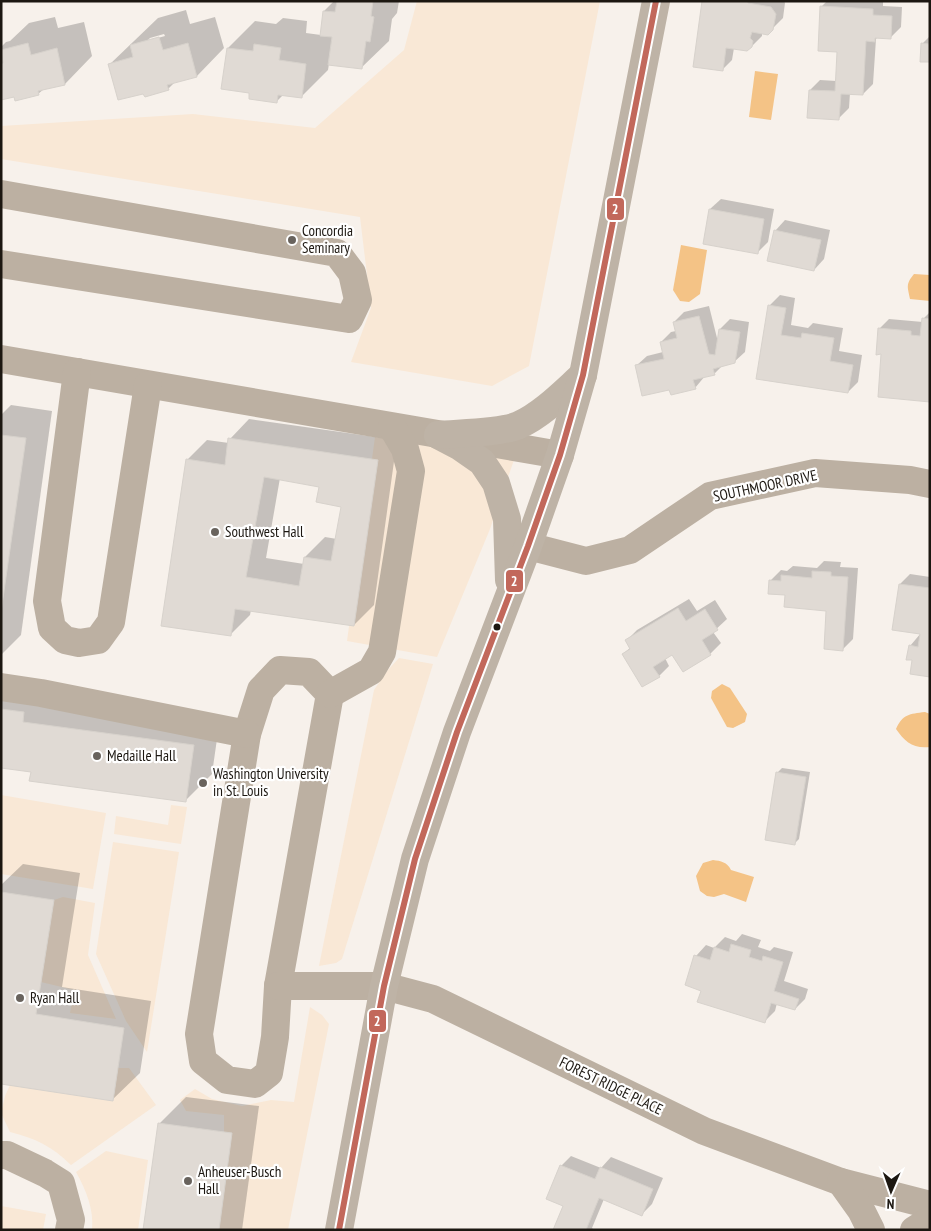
<svg xmlns="http://www.w3.org/2000/svg" width="931" height="1231" font-family="'PT Sans Narrow',sans-serif">
	<style>
		.green { fill: #f9e8d6 }
		.water { fill: #f4c386 }
		.shadow { fill: #0003; fill-rule: evenodd }
		.building { fill: #e0dad4; stroke: #d7d2cc; fill-rule: evenodd }
		.lines { fill: none; stroke-linecap: round; stroke-linejoin: round }
		.minor { stroke: #bcb0a2; stroke-width: 28 }
		.major { stroke: #beb3a6; stroke-width: 28 }
		.bus-1-casing { stroke: #fff; stroke-width: 10 }
		.bus-1 { stroke: #c2685b; stroke-width: 6 }
		.poi-dot { fill: #69635d; stroke: #fff; stroke-width: 2 }
		.bus-dot { fill: #1c1711; stroke: #fff; stroke-width: 2 }
		.labels { text-anchor: middle; stroke-width: 4.5; stroke-linejoin: round; paint-order: stroke }
		.poi-label { font-size: 15px; fill: #1c1711; stroke: #fff; text-anchor: start }
		.street-label { font-size: 15px; fill: #1c1711; stroke: #fff }
		.line-badge { stroke: #fff; stroke-width: 2 }
		.badge-label { font-size: 14px; text-anchor: middle; font-weight: bold; fill: #fff }
	</style>
	<rect width="100%" height="100%" fill="#f7f1eb"/>
	<!-- green -->
	<g class="green">
		<polygon points="417,1 600,1 529,366 492,386 351,362 371,308 360,217 1,159 1,126 193,114 315,128 404,50"/>
		<polygon points="375,437 514,460 490,529 437,657 347,641"/>
		<polygon points="399,658 433,664 342,959 336,963 319,966 374,690 387,671"/>
		<polygon points="1,795 106,813 93,889 1,874"/>
		<polygon points="171,805 187,807 181,844 114,834 116,816 168,825"/>
		<polygon points="113,842 179,852 147,1052 126,1021 96,954"/>
		<polygon points="63,897 95,903 88,955 116,1019 70,1013 74,990 41,982 54,900"/>
		<polygon points="310,1007 322,1015 329,1024 288,1230 219,1230 232,1133 224,1132 224,1115 186,1111 180,1100 195,1089 212,1099 242,1106 271,1100 294,1102"/>
		<path d="M118,1068H129L156,1105L71,1165C53,1147 35,1138 10,1132L1,1113L5,1096L10,1085L113,1101Z"/>
		<path d="M106,1151L148,1160L138,1230H92C94,1209 86,1190 76,1172Z"/>
		<polygon points="1,1206 46,1214 43,1230 1,1230"/>
	</g>
	<!-- water -->
	<g class="water">
		<polygon points="755,71 778,74 771,120 749,117"/>
		<polygon points="681,245 707,250 700,294 689,302 680,301 673,290"/>
		<path d="M914,274L930,275V301L910,299C908,287 905,285 914,274Z"/>
		<polygon points="722,684 730,688 747,714 745,722 733,728 727,727 711,698 712,691"/>
		<path d="M925,712L930,714V747C913,749 905,742 896,729C903,714 909,714 925,712Z"/>
		<path d="M713,860C721,861 727,862 731,870L754,877L746,902L724,894L714,897L707,896L700,891L696,876L703,863Z"/>
	</g>
	<!-- shadow -->
	<g class="shadow">
		<polygon points="334,1 399,1 397,13 392,19 389,41 361,68 329,64 328,70 301,97 283,95 277,101 251,92 228,48 255,21 276,24 283,18 307,21 306,33 321,35 324,11"/>
		<polygon points="704,1 784,1 785,3 783,18 767,34 762,33 762,36 752,46 734,48 732,60 722,70"/>
		<polygon points="827,1 883,1 883,6 902,7 901,27 890,38 878,37 876,39 873,84 863,94 850,93 849,108 839,118 810,90 820,80 837,81 839,51 821,7"/>
		<path d="M186,10L190,24L215,17L224,48L197,76L176,81L168,89L109,65L158,18ZM164,34L165,36L147,41L150,38Z"/>
		<polygon points="55,17 58,28 84,22 92,56 65,84 44,89 38,94 15,95 1,98 1,47 6,42 10,41 29,23"/>
		<polygon points="930,36 930,61 922,44"/>
		<polygon points="721,199 774,209 768,242 758,252 704,243 710,209"/>
		<polygon points="785,220 830,230 824,259 814,270 775,231"/>
		<polygon points="780,295 795,298 791,325 808,328 813,323 843,328 839,351 862,355 858,382 848,392 758,378 769,306"/>
		<polygon points="709,306 718,342 720,329 730,319 749,322 745,352 734,362 723,365 714,374 705,376 695,388 670,388 636,366 647,356 663,352 661,342 671,332 676,331 674,322 684,312"/>
		<polygon points="930,312 930,401 882,352 879,329 889,319 923,322 923,319"/>
		<polygon points="11,405 52,411 21,635 1,655 1,415"/>
		<path d="M249,419L397,440L374,605L354,625L251,610L250,615L230,635L187,460L207,440L229,443L230,439ZM280,478L320,486L343,505L337,539L325,537L305,557L304,564L266,558Z"/>
		<polygon points="824,561 841,562 840,567 858,568 853,639 843,649 828,609 786,594 770,581 781,570 787,571 793,566 817,568"/>
		<polygon points="910,574 930,577 930,676 913,659 910,646 921,633 900,584"/>
		<polygon points="689,599 697,611 715,600 727,619 713,632 721,643 710,654 683,670 673,654 665,658 669,666 659,676 623,654 631,647 627,640 637,630"/>
		<polygon points="1,679 220,718 212,774 185,801 32,770 1,766"/>
		<polygon points="782,768 810,772 799,839 794,844 777,773"/>
		<polygon points="23,864 80,873 62,987 151,1001 140,1073 112,1100 1,1083 1,885"/>
		<polygon points="742,934 761,940 758,947 770,951 774,947 793,952 784,981 808,989 805,999 795,1009 777,1003 775,1011 764,1022 702,990 696,956 706,945 714,948 725,937 736,941"/>
		<polygon points="186,1097 259,1106 242,1230 145,1230 159,1124"/>
		<polygon points="571,1156 601,1168 611,1157 663,1178 652,1204 642,1214 604,1199 592,1228 594,1230 554,1230 565,1205 561,1166"/>
	</g>
	<!-- building -->
	<g class="building">
		<polygon points="337,1 373,1 371,16 374,17 370,42 366,41 362,69 328,65 332,37 320,36 323,11 335,12"/>
		<polygon points="702,1 747,1 748,3 771,7 776,14 773,30 768,35 752,32 750,38 753,41 752,47 747,51 726,48 723,71 693,67"/>
		<polygon points="820,6 873,9 873,15 892,16 891,39 875,38 875,42 866,41 863,95 841,94 839,120 807,118 809,90 835,91 837,52 818,51"/>
		<polygon points="930,31 930,62 920,62 921,43 929,44"/>
		<polygon points="159,37 163,50 188,43 197,77 167,85 169,90 145,97 143,94 118,100 108,64 133,57 130,45"/>
		<polygon points="28,43 31,55 57,48 65,85 38,91 39,95 15,101 14,97 1,100 1,64 3,63 1,50"/>
		<polygon points="254,44 281,48 279,60 306,64 302,98 278,95 277,103 249,99 249,93 221,89 227,48 253,51"/>
		<polygon points="709,209 764,219 758,254 703,244"/>
		<polygon points="774,230 821,240 814,271 767,261"/>
		<polygon points="768,305 786,308 781,335 801,338 802,333 834,338 830,361 853,365 848,393 756,379"/>
		<polygon points="699,316 709,354 715,355 719,329 740,332 735,363 713,369 715,375 693,380 696,389 671,395 669,390 642,396 635,365 664,359 660,342 677,338 673,322"/>
		<polygon points="922,318 930,319 930,402 878,397 881,354 876,355 878,328 911,331 911,335 920,336"/>
		<polygon points="1,435 26,438 1,612"/>
		<path d="M228,438L378,460L354,626L235,609L231,636L161,626L186,459L225,465ZM264,477L319,487L316,502L341,507L331,561L304,557L299,586L246,577Z"/>
		<polygon points="812,571 831,572 831,576 848,577 843,651 824,649 826,611 784,607 785,595 768,594 769,580 781,581 781,575 812,578"/>
		<polygon points="899,584 930,588 930,677 910,674 912,660 906,660 909,645 918,647 920,634 892,630"/>
		<polygon points="678,608 686,621 705,609 718,630 702,640 711,655 683,672 672,655 653,667 660,677 642,687 622,654 630,649 625,640"/>
		<polygon points="1,709 24,712 23,722 194,745 186,802 29,781 31,772 1,768"/>
		<polygon points="776,772 806,777 795,845 765,840"/>
		<polygon points="1,892 54,900 36,1014 124,1028 113,1101 1,1084"/>
		<polygon points="731,944 751,950 749,957 762,961 763,956 783,962 774,991 799,999 795,1010 771,1003 765,1023 697,1002 701,991 685,985 694,955 710,960 714,947 729,952"/>
		<polygon points="158,1123 232,1133 219,1230 143,1230"/>
		<polygon points="560,1165 595,1179 600,1167 653,1189 642,1216 599,1198 586,1230 553,1230 563,1206 546,1199"/>
	</g>
	<g class="lines">
		<!-- minor -->
		<g class="minor">
			<polyline points="1,194 337,253 352,273 358,300 349,319 1,264"/>
			<polyline points="1,359 560,455"/>
			<polyline points="77,372 47,601 52,628 65,640 79,643 98,640 111,622 148,385"/>
			<polyline points="528,546 586,561 630,550 710,496 815,473 910,480 930,484"/>
			<polygon points="280,670 309,672 330,694 278,986 275,1037 269,1073 255,1084 227,1080 203,1061 199,1034 247,734 261,690"/>
			<polyline points="1,687 41,693 247,734"/>
			<polyline points="330,694 371,671 382,652 411,471 405,449 392,427"/>
			<polyline points="278,986 384,986 433,999 704,1131 841,1182 930,1205"/>
			<polyline points="1,1155 7,1155 45,1173 61,1183 71,1220 69,1230"/>
			<polyline points="841,1182 861,1210 871,1230"/>
			<polyline points="914,1230 930,1220"/>
		</g>
		<!-- major -->
		<g class="major">
			<polyline points="438,435 459,446 482,462 496,483 507,519 509,580"/>
			<path d="M438,435C458,433 502,433 519,425C543,414 564,392 583,375"/>
			<polyline points="339,1230 384,986 415,859 457,732 528,546 560,455 583,375 656,1"/>
		</g>
		<defs>
			<polyline id="bus-1" points="339,1230 384,986 415,859 457,732 528,546 560,455 583,375 656,1"/>
		</defs>
		<!-- bus-1 casing -->
		<use href="#bus-1" class="bus-1-casing"/>
		<!-- bus-1 -->
		<use href="#bus-1" class="bus-1"/>
	</g>
	<!-- markers -->
	<g class="poi-dot">
		<circle cx="292" cy="240" r="5"/>
		<circle cx="215" cy="532" r="5"/>
		<circle cx="97" cy="756" r="5"/>
		<circle cx="203" cy="783" r="5"/>
		<circle cx="20" cy="998" r="5"/>
		<circle cx="188" cy="1181" r="5"/>
	</g>
	<circle class="bus-dot" cx="497" cy="627" r="4.5"/>
	<g class="labels">
		<!-- poi labels -->
		<g class="poi-label">
			<text x="302" y="236">Concordia<tspan x="302" dy="17">Seminary</tspan></text>
			<text x="225" y="537">Southwest Hall</text>
			<text x="107" y="761">Medaille Hall</text>
			<text x="213" y="779">Washington University<tspan x="213" dy="17">in St. Louis</tspan></text>
			<text x="30" y="1003">Ryan Hall</text>
			<text x="198" y="1177">Anheuser-Busch<tspan x="198" dy="17">Hall</tspan></text>
		</g>
		<!-- street labels -->
		<g class="street-label">
			<text transform="translate(765 486) rotate(-12)" y="5">SOUTHMOOR DRIVE</text>
			<text transform="translate(611 1086) rotate(26)" y="5">FOREST RIDGE PLACE</text>
		</g>
	</g>
	<g class="line-badge">
		<rect x="606" y="197" width="19" height="24" rx="5" fill="#c2685b"/>
		<rect x="505" y="569" width="19" height="24" rx="5" fill="#c2685b"/>
		<rect x="368" y="1009" width="19" height="24" rx="5" fill="#c2685b"/>
	</g>
	<g class="badge-label">
		<text x="615" y="214">2</text>
		<text x="514" y="586">2</text>
		<text x="377" y="1026">2</text>
	</g>
	<!-- border -->
	<rect width="931" height="1231" fill="none" stroke="#1c1711" stroke-width="5"/>
	<!-- north arrow -->
	<g transform="translate(891 1191) rotate(182)" stroke="#ffffff" stroke-width="4" paint-order="stroke">
	<path d="M0-4L9 19L0 12L-9 19Z" fill="#1c1711"/>
	<text y="-8" font-size="14" font-weight="bold" text-anchor="middle" fill="#1c1711">N</text>
	</g>
</svg>
